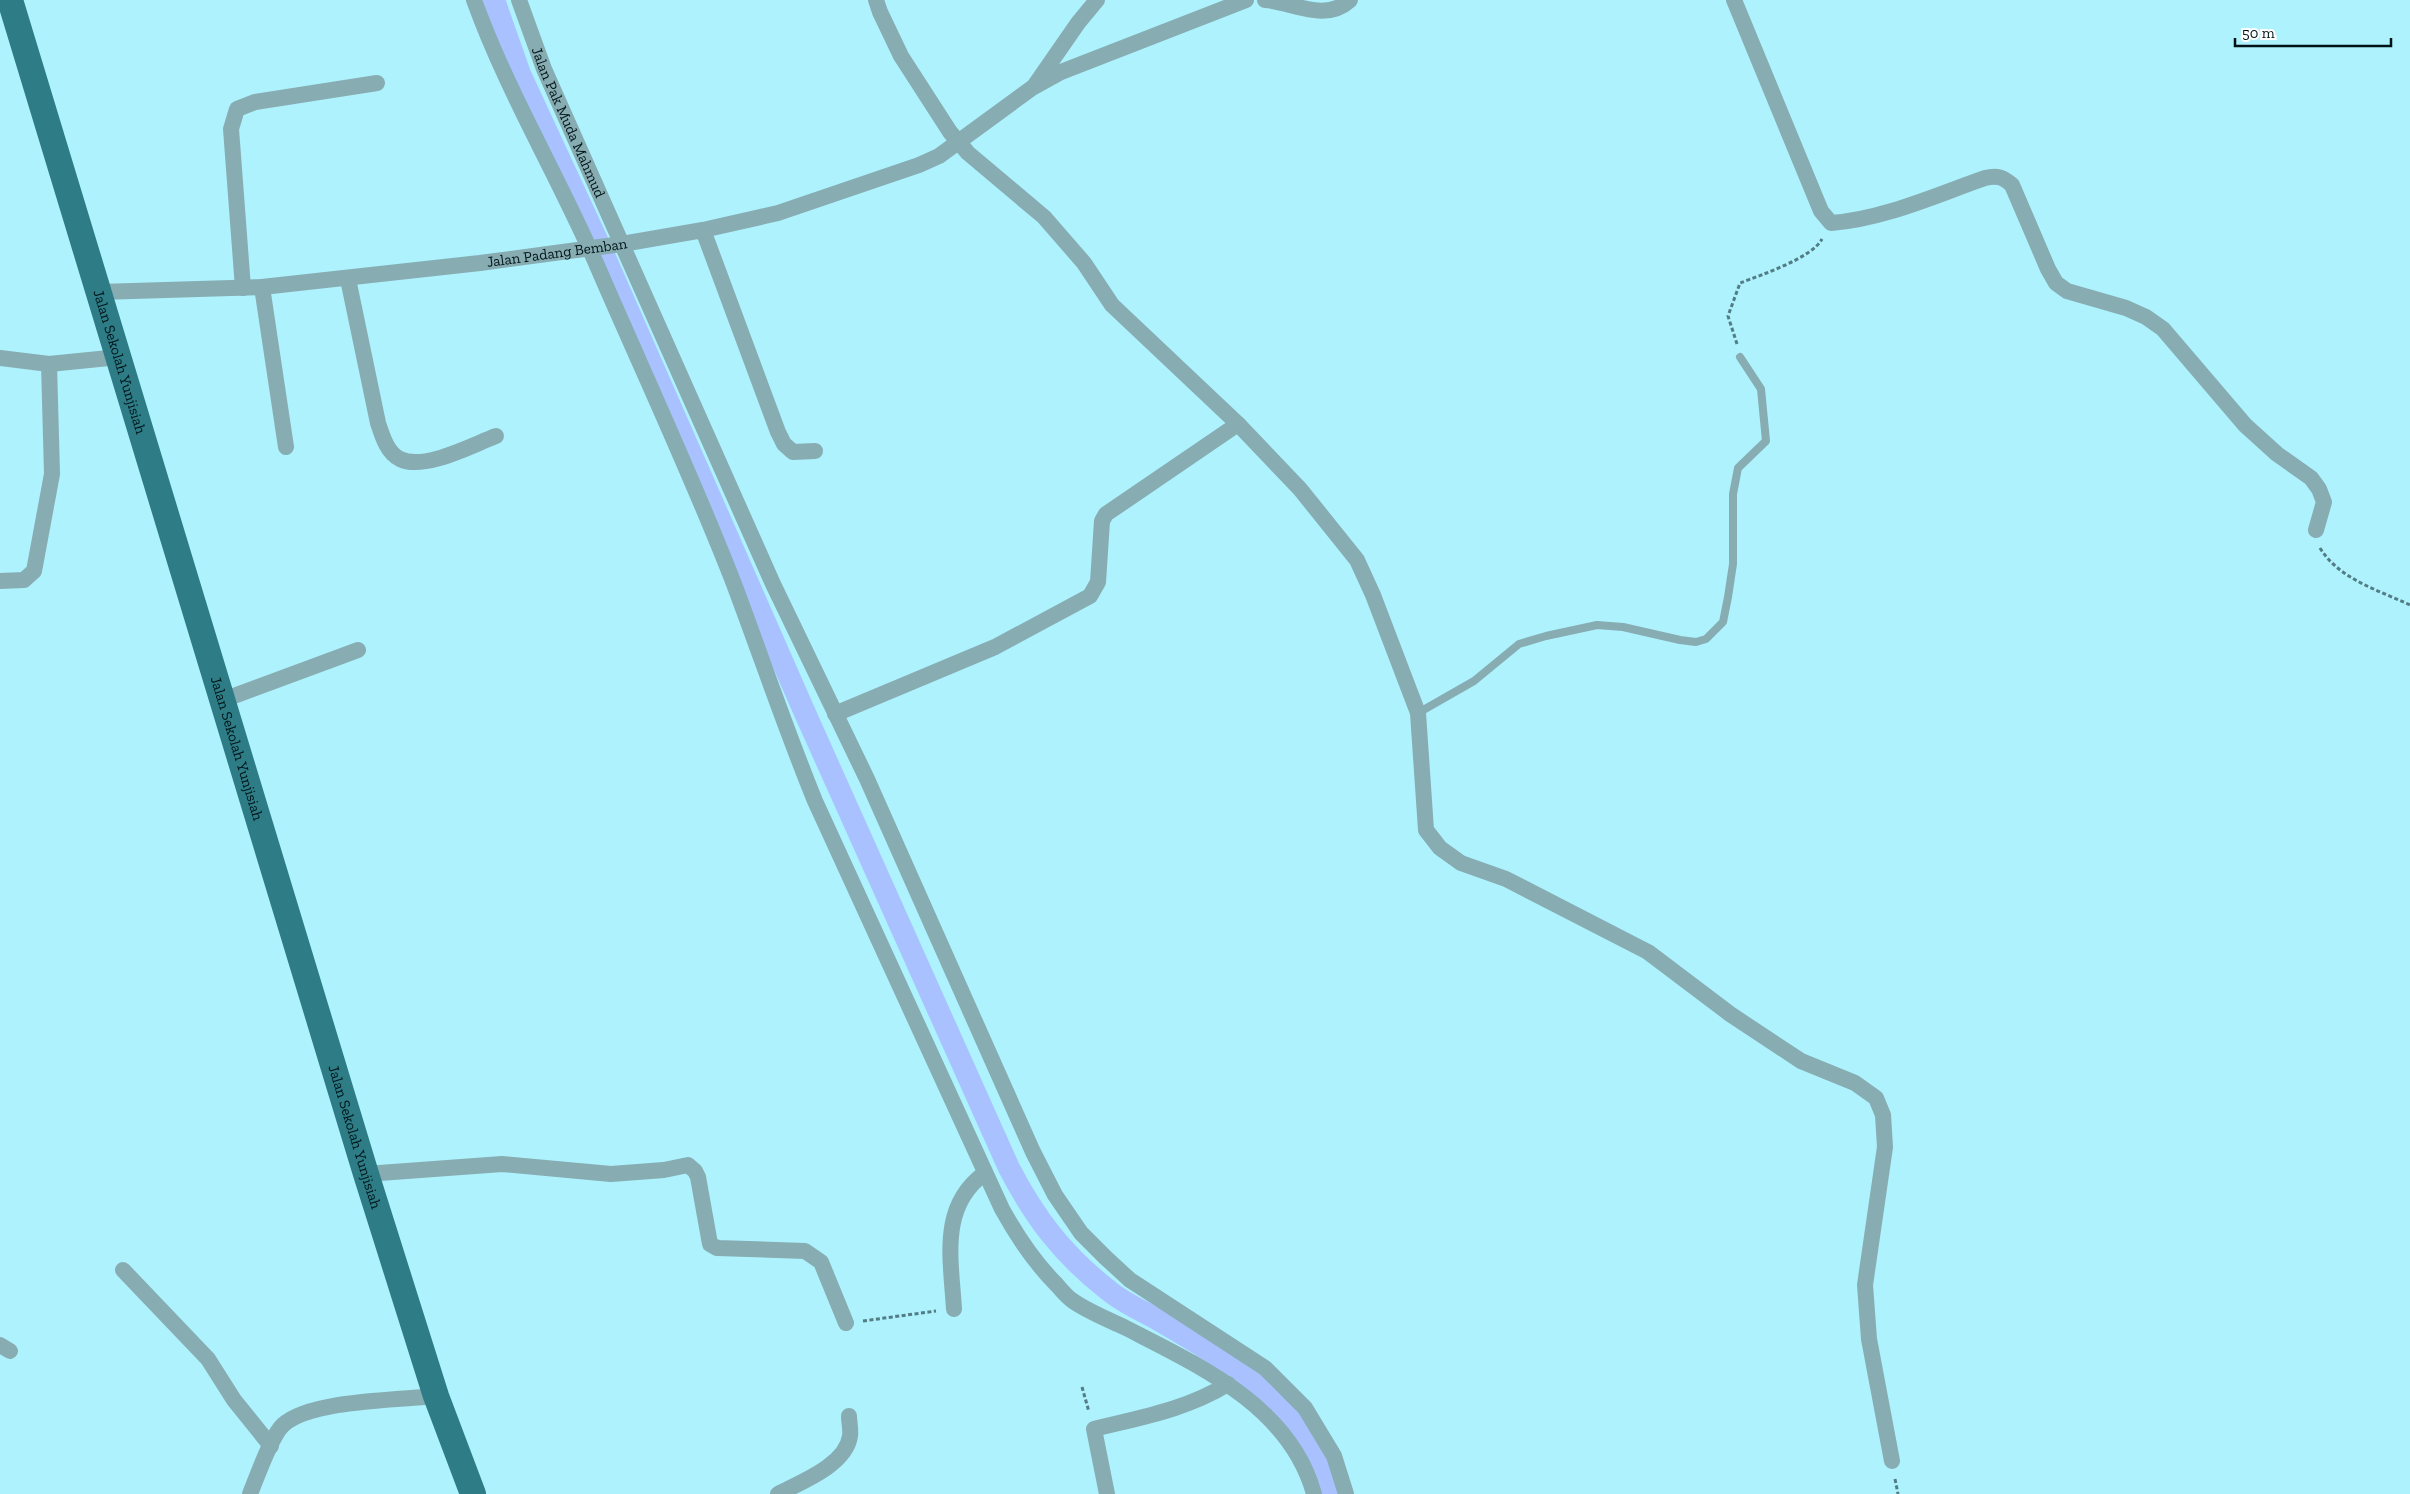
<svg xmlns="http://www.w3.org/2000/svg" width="2410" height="1494" font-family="'Zilla Slab',serif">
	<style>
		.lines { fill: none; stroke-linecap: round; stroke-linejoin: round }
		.canal { stroke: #a9c2ff; stroke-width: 22 }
		.path { stroke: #527d85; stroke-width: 3; stroke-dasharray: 4 2.5; stroke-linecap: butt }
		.lane { stroke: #87acb2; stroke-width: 8 }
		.street { stroke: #87acb2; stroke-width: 16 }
		.primary { stroke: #2d7c86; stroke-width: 26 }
		.labels { text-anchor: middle; stroke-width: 5; stroke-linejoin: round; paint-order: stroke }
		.street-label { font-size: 15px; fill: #001418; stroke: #fff }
	</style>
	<rect width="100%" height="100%" fill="#adf2fd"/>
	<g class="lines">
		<!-- canal -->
		<path class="canal" d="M494,0L520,74L603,253L805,713L1009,1168C1035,1218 1063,1255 1108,1290C1123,1303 1143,1311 1160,1321C1232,1363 1308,1407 1329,1494"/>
		<!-- path -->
		<g class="path">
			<path d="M1737,344L1728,316L1740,283C1761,275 1812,258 1822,239"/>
			<path d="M2320,548C2339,579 2378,590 2410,605"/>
			<polyline points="863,1321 936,1311"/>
			<polyline points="1082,1387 1089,1412"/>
			<polyline points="1895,1479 1898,1494"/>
		</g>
		<!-- lane -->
		<polyline class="lane" points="1418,713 1474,681 1519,644 1546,636 1597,625 1623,627 1680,640 1696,642 1706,639 1723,622 1728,597 1733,564 1733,494 1738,468 1766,441 1761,389 1740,357"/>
		<!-- street -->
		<g class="street">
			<path d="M474,0C508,94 560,179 599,270C644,374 693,478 734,584C761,656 786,730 815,801L1002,1209C1018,1238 1034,1262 1057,1285C1062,1291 1067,1297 1073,1301C1089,1312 1107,1319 1124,1327C1198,1365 1290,1406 1314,1494"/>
			<path id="s1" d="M519,0L544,69L773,584L867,779L1033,1152L1055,1195L1081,1233L1106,1258L1130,1280L1265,1368L1305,1408L1334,1456L1346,1494"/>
			<polyline points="876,0 880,12 901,56 950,132 968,153 1044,217 1084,263 1112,305 1238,424 1300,489 1357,560 1373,595 1418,713 1426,830 1440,848 1461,863 1506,879 1648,952 1730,1014 1801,1061 1855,1083 1876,1098 1883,1115 1885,1147 1865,1285 1869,1339 1892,1461"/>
			<path d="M1265,0C1293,2 1325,23 1350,0"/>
			<path d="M1734,0L1821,211L1831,223C1884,219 1936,195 1985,178C1997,175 2003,177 2012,185L2048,269L2056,283L2067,291L2126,308L2146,317L2163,329L2245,425L2277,454L2311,478L2319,489L2324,502L2316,530"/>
			<polyline points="1035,85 1078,23 1097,0"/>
			<polyline points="703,230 778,432 784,444 793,452 815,451"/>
			<path d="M348,279L378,423C382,435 387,453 400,459C424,471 472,445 496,436"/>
			<polyline points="262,287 286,447"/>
			<polyline points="243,288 231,129 237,109 255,102 377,83"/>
			<path id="s2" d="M100,292L262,287L480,263L622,244L703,230L778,213L919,165L939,156L1032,88L1061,72L1246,0"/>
			<polyline points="0,358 49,364 119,357"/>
			<polyline points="0,581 24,580 34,571 52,474 49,364"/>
			<polyline points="223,700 358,650"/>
			<polyline points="835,714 995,647 1090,596 1098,582 1102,521 1106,514 1238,424"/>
			<polyline points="366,1174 502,1164 611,1174 664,1170 688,1165 695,1171 698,1177 710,1244 717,1248 805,1251 821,1262 846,1323"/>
			<polyline points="123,1270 208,1359 234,1400 271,1446"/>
			<path d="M954,1309C951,1259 939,1206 985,1173"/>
			<polyline points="0,1345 10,1351"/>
			<path d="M250,1494C257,1477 271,1436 283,1425C310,1400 398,1400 436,1396"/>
			<path d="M778,1494C801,1482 846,1465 850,1436C851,1430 849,1422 849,1416"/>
			<path d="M1107,1494L1094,1429C1142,1417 1185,1410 1228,1384"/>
		</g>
		<!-- primary -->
		<path class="primary" id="s3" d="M10,0L366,1174L436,1396L473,1494"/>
	</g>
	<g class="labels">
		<!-- street labels -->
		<g class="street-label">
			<text dy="5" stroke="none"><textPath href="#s1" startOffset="132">Jalan Pak Muda Mahmud</textPath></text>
			<text dy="5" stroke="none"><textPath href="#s2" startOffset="459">Jalan Padang Bemban</textPath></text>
			<text dy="5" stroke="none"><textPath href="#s3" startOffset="378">Jalan Sekolah Yunjisiah</textPath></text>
			<text dy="5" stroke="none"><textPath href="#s3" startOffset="782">Jalan Sekolah Yunjisiah</textPath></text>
			<text dy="5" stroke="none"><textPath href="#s3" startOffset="1188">Jalan Sekolah Yunjisiah</textPath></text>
		</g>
	</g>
	<!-- scale -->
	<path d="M2235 38v8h156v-8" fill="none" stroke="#001418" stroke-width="2.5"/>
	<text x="2242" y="38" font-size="15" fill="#001418" stroke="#ffffff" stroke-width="4" paint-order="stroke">50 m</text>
</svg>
